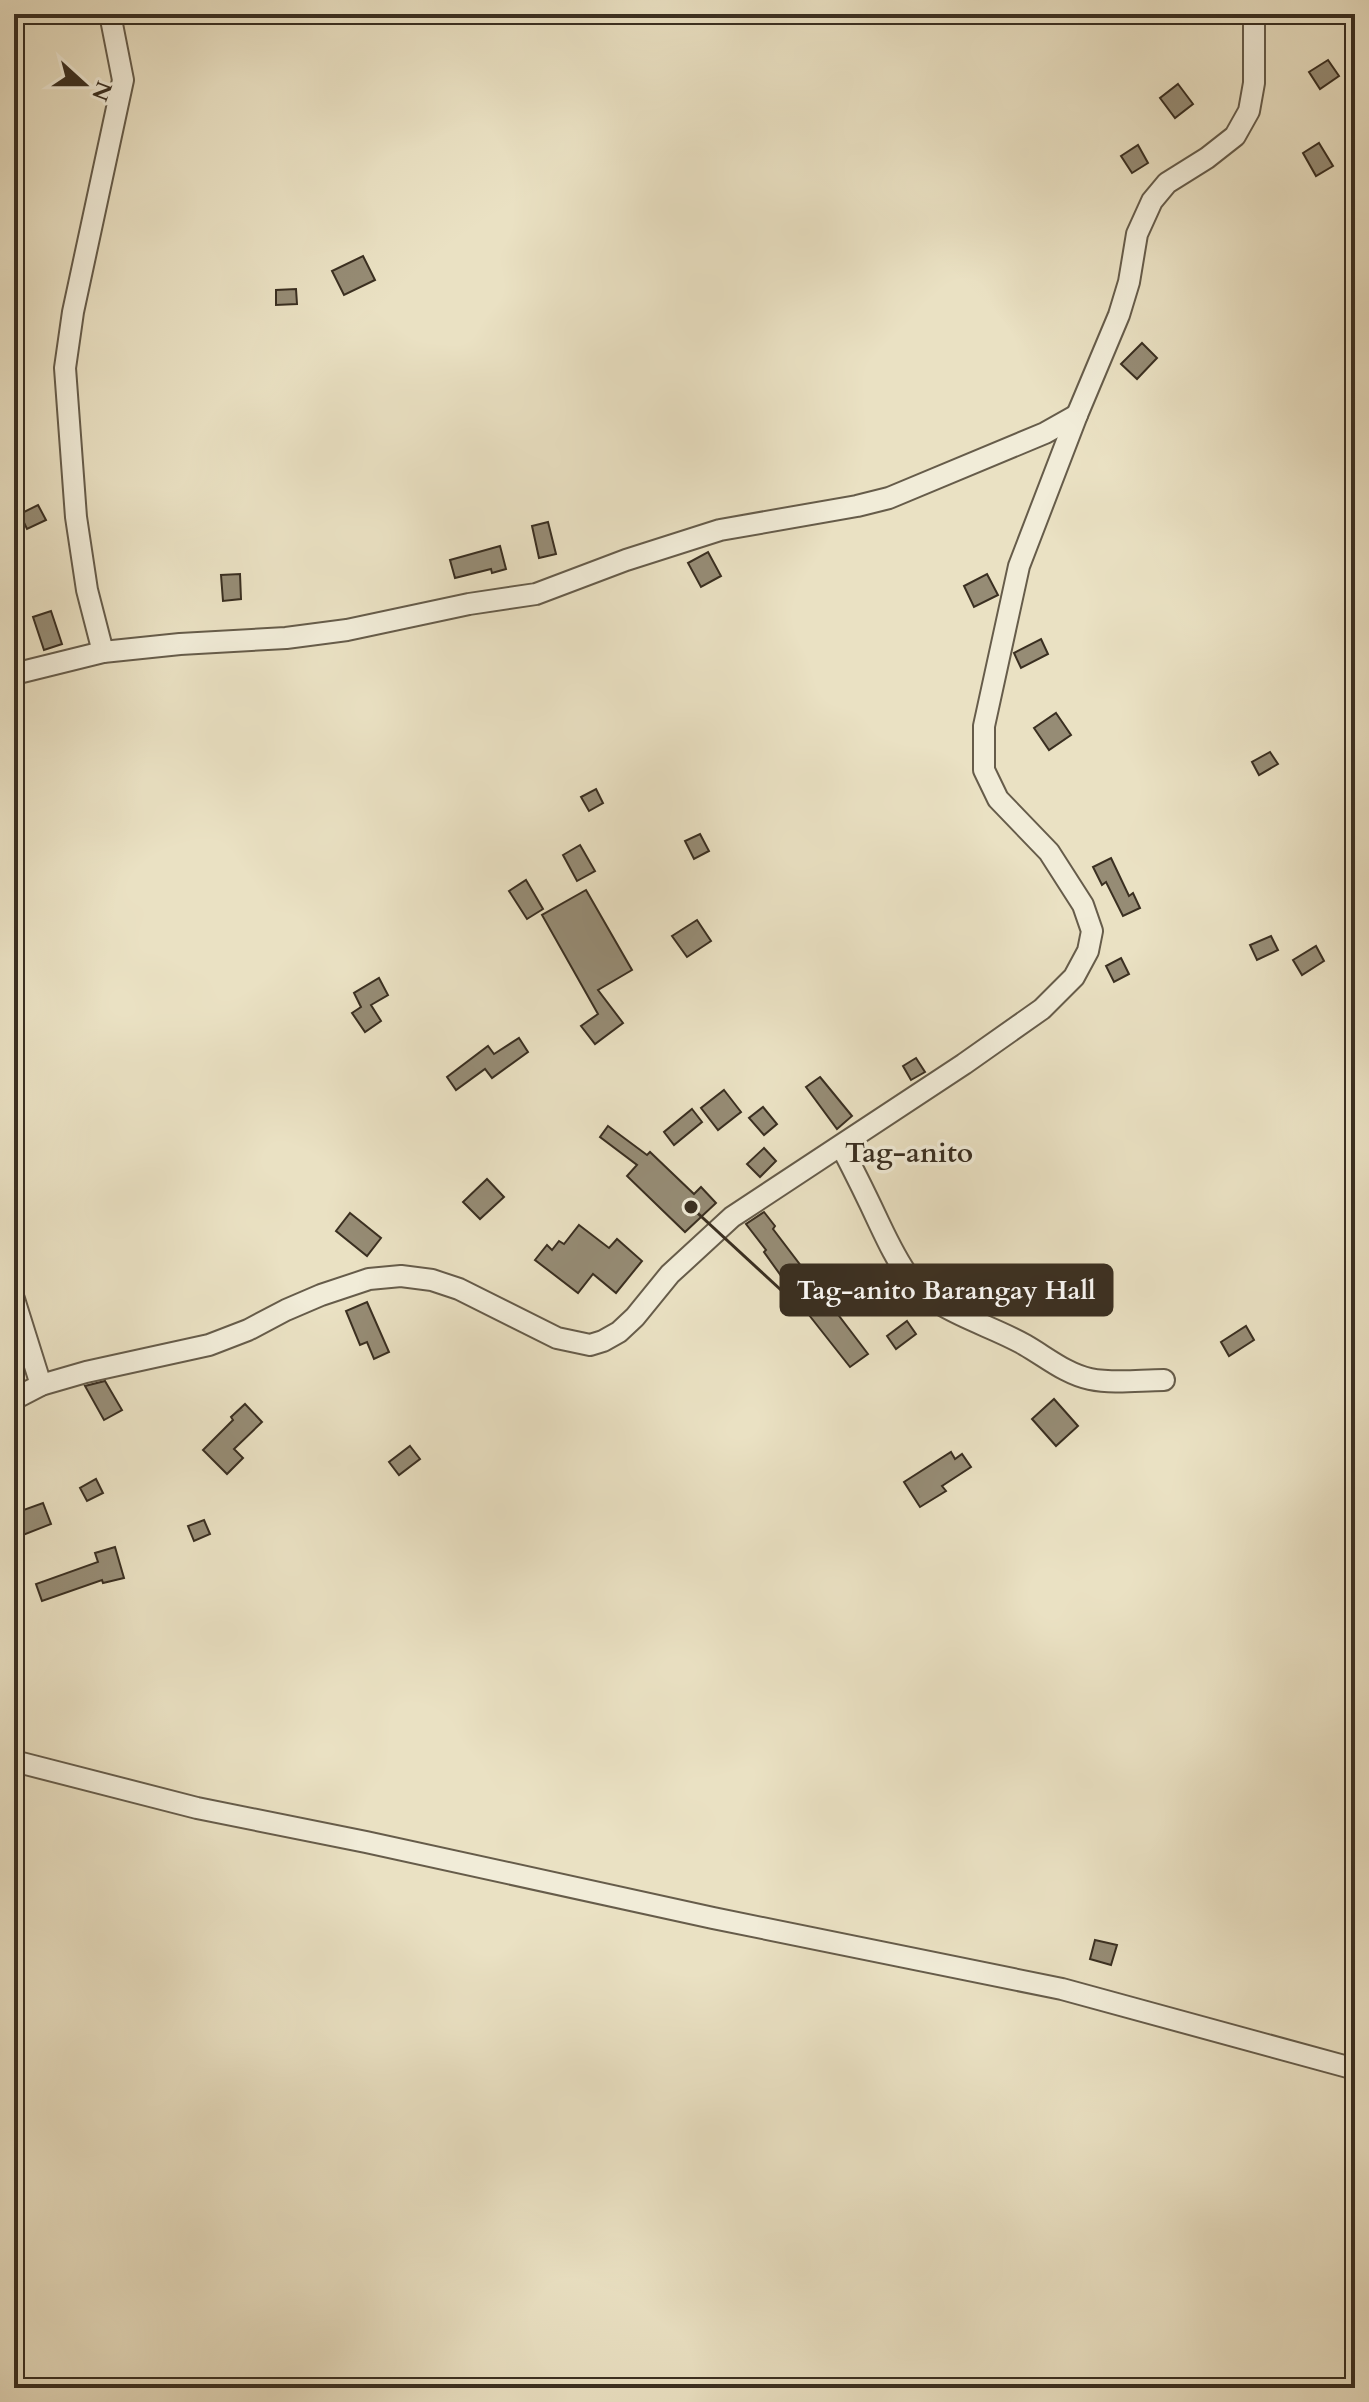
<svg xmlns="http://www.w3.org/2000/svg" width="1369" height="2402" viewBox="0 0 1369 2402" font-family="Cardo,serif">
<style>
.building{fill:#968c75;stroke:#3a2f21;stroke-width:2}
.lines{fill:none;stroke-linecap:round;stroke-linejoin:round}
.minor-casing{stroke:#665c4a;stroke-width:24}
.minor{stroke:#f1ecd8;stroke-width:20}
.labels{text-anchor:middle;dominant-baseline:central;stroke-width:7;stroke-linejoin:round;paint-order:stroke}
.quarter-label{font-size:28px;font-weight:bold;fill:#3a2f21;stroke:#f1ecd8}
.leader{fill:none;stroke:#3a2f21;stroke-width:3}
.callout-dot{fill:#3a2f21;stroke:#f1ecd8;stroke-width:3}
.callout{fill:#3a2f21;stroke:#3a2f21;stroke-width:3}
.callout-label{font-size:26px;text-anchor:middle;font-weight:bold;fill:#fff}
</style>
<rect width="100%" height="100%" fill="#eae1c3"/>
<filter id="stains"><feTurbulence type="fractalNoise" baseFrequency=".0025" numOctaves="4"/><feColorMatrix values="0 0 0 0 .2 0 0 0 0 .09 0 0 0 0 .02 0 0 0 .5 -.17"/></filter>
<radialGradient id="worn" r=".72"><stop offset=".6" stop-color="#630" stop-opacity="0"/><stop offset="1" stop-color="#630" stop-opacity=".3"/></radialGradient>
<g class="building">
<polygon points="1328,60 1339,76 1320,89 1309,72"/>
<polygon points="1178,84 1193,104 1175,118 1160,98"/>
<polygon points="1319,143 1333,166 1316,176 1303,153"/>
<polygon points="1138,145 1148,163 1132,173 1121,156"/>
<polygon points="363,256 375,280 344,295 332,271"/>
<polygon points="296,289 297,304 276,305 276,290"/>
<polygon points="1142,343 1157,358 1137,379 1121,364"/>
<polygon points="38,505 46,520 27,529 20,514"/>
<polygon points="548,522 556,554 539,558 532,526"/>
<polygon points="500,546 506,569 492,573 491,569 455,578 450,560"/>
<polygon points="708,552 721,576 701,587 688,563"/>
<polygon points="240,574 241,599 223,601 221,575"/>
<polygon points="987,574 998,595 974,607 964,586"/>
<polygon points="51,611 62,644 44,650 33,617"/>
<polygon points="1041,639 1048,654 1021,668 1014,653"/>
<polygon points="1056,713 1071,735 1049,750 1034,728"/>
<polygon points="1270,752 1278,764 1259,775 1252,762"/>
<polygon points="596,789 603,803 589,811 581,797"/>
<polygon points="700,834 709,851 694,859 685,841"/>
<polygon points="580,845 595,871 577,881 563,855"/>
<polygon points="1111,858 1129,896 1133,893 1140,908 1123,916 1106,882 1102,885 1093,867"/>
<polygon points="526,880 543,909 527,919 509,891"/>
<polygon points="586,890 632,970 598,990 623,1023 595,1044 581,1026 598,1014 542,915"/>
<polygon points="697,920 711,941 687,957 672,936"/>
<polygon points="1271,936 1278,950 1257,960 1250,945"/>
<polygon points="1316,946 1324,961 1302,975 1293,960"/>
<polygon points="1121,958 1129,974 1114,982 1106,966"/>
<polygon points="379,978 388,995 371,1005 381,1021 365,1032 352,1013 361,1007 354,993"/>
<polygon points="519,1038 528,1052 492,1078 485,1069 456,1090 447,1077 488,1046 494,1054"/>
<polygon points="916,1058 925,1072 911,1080 903,1066"/>
<polygon points="820,1077 852,1116 837,1129 806,1087"/>
<polygon points="724,1090 741,1112 718,1130 701,1108"/>
<polygon points="763,1107 777,1124 764,1135 749,1118"/>
<polygon points="692,1109 702,1122 674,1145 664,1132"/>
<polygon points="608,1126 647,1155 650,1152 694,1194 701,1187 716,1203 685,1232 627,1176 637,1165 600,1137"/>
<polygon points="764,1148 776,1161 760,1177 747,1164"/>
<polygon points="487,1179 504,1197 480,1219 463,1202"/>
<polygon points="764,1212 775,1226 773,1229 868,1354 850,1367 809,1315 764,1252 766,1250 746,1224"/>
<polygon points="350,1213 381,1238 367,1256 336,1231"/>
<polygon points="579,1225 609,1248 617,1239 642,1261 616,1293 593,1274 578,1293 535,1260 547,1245 552,1250 559,1241 564,1244"/>
<polygon points="367,1302 389,1352 374,1359 367,1342 360,1345 346,1311"/>
<polygon points="907,1321 916,1334 896,1349 887,1336"/>
<polygon points="1246,1326 1254,1340 1229,1356 1221,1342"/>
<polygon points="105,1381 122,1410 104,1420 85,1386"/>
<polygon points="1054,1399 1078,1426 1056,1446 1032,1419"/>
<polygon points="245,1404 262,1422 234,1449 243,1458 227,1474 203,1450 233,1420 231,1417"/>
<polygon points="410,1446 420,1459 399,1475 389,1462"/>
<polygon points="951,1452 955,1459 962,1454 971,1467 942,1486 946,1491 920,1507 904,1482"/>
<polygon points="96,1479 103,1493 87,1501 80,1488"/>
<polygon points="43,1503 51,1524 23,1535 15,1513"/>
<polygon points="204,1520 210,1534 194,1541 188,1526"/>
<polygon points="115,1547 124,1578 103,1583 102,1580 42,1601 36,1584 98,1562 95,1553"/>
<polygon points="1095,1940 1117,1945 1111,1965 1090,1959"/>
</g>
<g class="lines">
<g class="minor-casing">
<g id="minor">
<polyline points="103,652 87,590 76,517 65,368 73,312 123,80 110,14"/>
<polyline points="14,674 103,652 180,644 286,638 347,630 469,604 536,594 626,560 720,530 857,506 889,498 1045,433 1077,415"/>
<path d="M841,1146C854,1171 867,1197 879,1223C888,1242 897,1261 909,1277C937,1313 987,1323 1025,1345C1046,1357 1066,1374 1090,1379C1114,1384 1140,1380 1164,1380"/>
<polyline points="14,1299 41,1385"/>
<polyline points="14,1399 41,1385 86,1372 209,1345 248,1330 286,1310 321,1295 369,1279 401,1276 432,1280 459,1289 557,1338 590,1345 603,1341 619,1332 635,1317 670,1274 732,1217 964,1064 1042,1009 1074,977 1088,951 1092,931 1083,905 1049,852 998,799 984,770 984,726 1019,566 1077,415 1119,315 1129,282 1137,234 1152,201 1167,183 1207,158 1235,136 1249,111 1254,83 1254,14"/>
<polyline points="14,1761 197,1808 366,1842 713,1918 1062,1989 1355,2069"/>
</g>
</g>
<use href="#minor" class="minor"/>
</g>
<g class="labels">
<g class="quarter-label">
<text x="909" y="1153">Tag-anito</text>
</g>
</g>
<path class="leader" d="M691 1207L781 1290"/>
<circle class="callout-dot" cx="691" cy="1207" r="8"/>
<rect class="callout" x="781" y="1265" width="331" height="50" rx="8"/>
<g class="callout-label">
<text x="946" y="1299">Tag-anito Barangay Hall</text>
</g>
<rect width="1369" height="2402" fill="none" stroke="#eae1c3" stroke-width="48"/>
<rect x="16" y="16" width="1337" height="2370" fill="none" stroke="#3a2f21" stroke-width="4"/>
<rect x="24" y="24" width="1321" height="2354" fill="none" stroke="#3a2f21" stroke-width="2"/>
<g transform="translate(84 84) rotate(111)" stroke="#f1ecd8" stroke-width="6" paint-order="stroke">
<path d="M0-6L14 30L0 20L-14 30Z" fill="#3a2f21"/>
<text y="-12" font-size="22" font-weight="bold" text-anchor="middle" fill="#3a2f21">N</text>
</g>
<rect width="100%" height="100%" filter="url(#stains)"/>
<rect width="100%" height="100%" fill="url(#worn)"/>
</svg>
